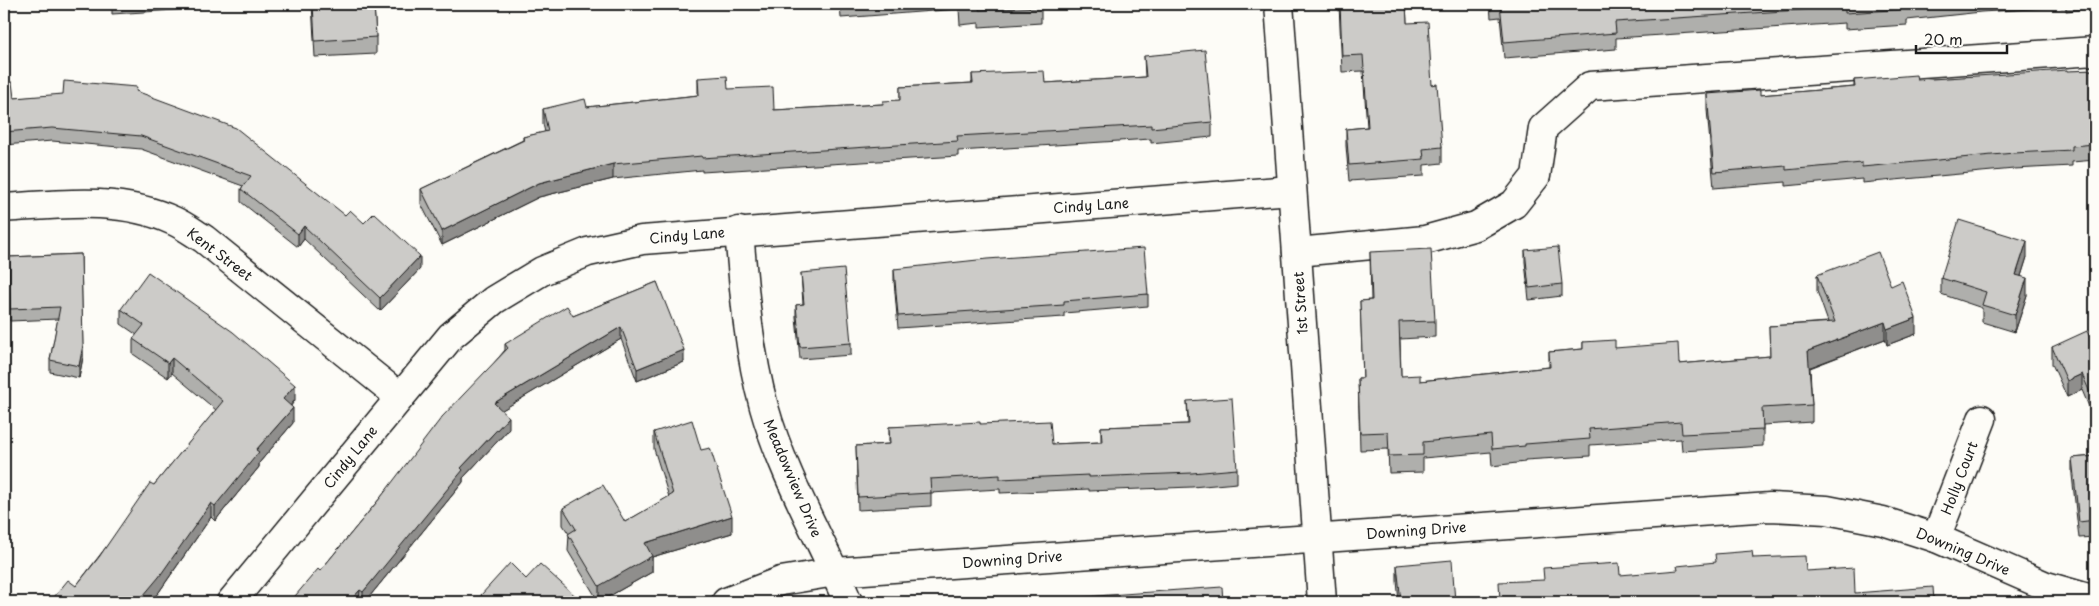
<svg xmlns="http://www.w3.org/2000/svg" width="2099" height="606" viewBox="0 0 2099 606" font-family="'Playpen Sans',sans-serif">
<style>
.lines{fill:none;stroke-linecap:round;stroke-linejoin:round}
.street-casing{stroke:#1c1c1c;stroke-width:31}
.secondary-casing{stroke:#1c1c1c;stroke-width:31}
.street{stroke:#fdfcf7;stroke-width:28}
.secondary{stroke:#fdfcf7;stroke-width:28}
.wall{fill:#afafac;stroke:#1c1c1c}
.shaded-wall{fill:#8f8e8c;stroke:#1c1c1c}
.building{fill:#cccbc8;stroke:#1c1c1c}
.labels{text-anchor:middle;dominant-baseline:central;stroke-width:4;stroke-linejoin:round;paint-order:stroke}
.street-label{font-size:14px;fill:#1c1c1c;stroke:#fdfcf7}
</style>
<rect width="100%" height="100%" fill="#fdfcf7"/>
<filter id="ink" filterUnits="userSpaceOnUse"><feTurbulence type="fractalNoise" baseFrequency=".02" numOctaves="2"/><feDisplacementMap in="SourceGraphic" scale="10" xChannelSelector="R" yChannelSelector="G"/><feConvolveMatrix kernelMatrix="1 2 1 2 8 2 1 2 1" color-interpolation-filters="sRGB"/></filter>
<g filter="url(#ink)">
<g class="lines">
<g class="street-casing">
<g id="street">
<path d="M4,208C61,204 121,196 174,221C185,226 194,233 204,239L399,396"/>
<path d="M739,231C744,290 748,349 764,407C783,475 820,537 848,602"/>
<polyline points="1297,252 1425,240 1476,226 1514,204 1536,176 1543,128 1590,86 2095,51"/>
<polyline points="1936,538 1982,419"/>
<polyline points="231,602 451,336 494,300 542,271 588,252 642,240 1292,190"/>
<polyline points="726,602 781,581 835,572 1770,507 1827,510 1883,521 1936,538 2046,586 2095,600"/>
</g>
</g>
<g class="secondary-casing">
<polyline id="secondary" points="1279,4 1322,602"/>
</g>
<use href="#street" class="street"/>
<use href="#secondary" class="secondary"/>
</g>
<g class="wall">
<polygon points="112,4 191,4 191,9 112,14"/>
<polygon points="312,4 374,4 376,37 376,54 315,57"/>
<polygon points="840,4 1041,4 1041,23 979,27 979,23 960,25 959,9 841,18"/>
<polygon points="1339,4 1406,4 1407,23 1432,85 1442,147 1442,163 1424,165 1424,176 1349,181 1346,146 1346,129 1367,127 1363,71 1342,72"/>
<polygon points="1490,4 2095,4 2095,8 2066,11 2066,7 1981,12 1907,20 1907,25 1845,29 1845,23 1616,38 1616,49 1504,58 1500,17 1491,18"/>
<polygon points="1144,56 1212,122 1212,137 1151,143 1151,139 958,151 958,156 702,172 702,170 613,179 539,197 442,245 421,204 421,189 523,140 523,137 545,132 543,124 543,109 587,107 698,95 698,78 728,89 774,110 883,104 900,100 900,87 972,83 972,74 1045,83 1145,77"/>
<polygon points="2095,70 2095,160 2072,162 2072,166 2014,169 1862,183 1862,179 1786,186 1786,182 1714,188 1707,110 1707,94 1760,95 1854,87 1854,80 1917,80"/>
<polygon points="4,83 14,98 137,92 345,215 364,223 420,269 380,311 304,239 298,247 241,202 241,189 243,186 141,149 52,141 4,145"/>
<polygon points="1525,250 1562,284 1562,296 1529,300 1525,262"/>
<polygon points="1370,252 1435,321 1435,337 1400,339 1401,376 1420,381 1549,367 1549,352 1583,349 1583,342 1615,348 1679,364 1770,356 1769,326 1828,322 1817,291 1817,275 1891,286 1916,334 1887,345 1885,339 1810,368 1812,405 1812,422 1763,425 1763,446 1682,451 1681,439 1590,445 1590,456 1525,460 1525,462 1492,466 1491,452 1423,458 1423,472 1389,473 1388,449 1360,450 1358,378 1363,378 1360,301 1371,300"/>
<polygon points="81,254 83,357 79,378 50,372 50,360 58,319 10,321 9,257"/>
<polygon points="2027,257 2021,276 2027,295 2015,332 1982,322 1982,308 1941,294 1941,278"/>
<polygon points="894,269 1148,294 1148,306 1064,313 1064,317 898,328 894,281"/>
<polygon points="801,273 851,343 851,355 800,359 796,317 796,305 803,304"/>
<polygon points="657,282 684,362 637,381 621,339 502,410 509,429 463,478 463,482 365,602 290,602 320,571 381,497 505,350 505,344 573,316"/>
<polygon points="121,309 295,400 291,406 293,423 259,463 259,467 215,521 211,517 159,592 150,602 50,602 76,586 154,485 216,410 172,373 168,378 133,354 133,339 137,335 121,324"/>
<polygon points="2095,341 2095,421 2082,390 2067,397 2052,364 2052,347 2092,342"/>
<polygon points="1187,401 1237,469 1237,483 1192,487 1089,491 1089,489 1000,493 1000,489 931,493 931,506 858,510 856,446 889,444 889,427 980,424 1052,444 1101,442 1101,427 1188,424"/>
<polygon points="654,432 701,450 732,533 652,557 652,572 599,602 568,551 569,534 563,525 563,508 625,522 669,497 654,449"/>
<polygon points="2095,456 2095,537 2079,538 2072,475 2072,458"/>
<polygon points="1397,565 1455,602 1399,602 1397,581"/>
<polygon points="526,579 581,602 481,602 481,595"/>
</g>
<g class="shaded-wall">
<polygon points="613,164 613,179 539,197 442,245 442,231 539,183"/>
<polygon points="304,226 304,239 298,247 298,234"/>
<polygon points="2027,241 2027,257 2016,292 2016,275"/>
<polygon points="420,256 420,269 380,311 380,298"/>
<polygon points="2027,278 2027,295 2015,332 2015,315"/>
<polygon points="1916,318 1916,334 1887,345 1887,329"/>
<polygon points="1885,322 1885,339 1808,368 1808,351"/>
<polygon points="621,327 621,339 494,415 494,403"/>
<polygon points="83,345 83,357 79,378 79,366"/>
<polygon points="684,350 684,362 637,381 637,369"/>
<polygon points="172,358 172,373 168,378 168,363"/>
<polygon points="2082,374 2082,390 2067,397 2067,381"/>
<polygon points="295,385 295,400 283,414 283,399"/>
<polygon points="293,408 293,423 259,463 259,467 215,521 215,506 256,450"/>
<polygon points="509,417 509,429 463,478 463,482 365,602 363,602 363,592 461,468"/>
<polygon points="211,503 211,517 159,592 150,602 138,602"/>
<polygon points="732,516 732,533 652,557 652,572 599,602 599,586 645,543"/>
<polygon points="360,590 359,602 349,602"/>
</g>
<g class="building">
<polygon points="313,4 374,4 376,37 315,41"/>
<polygon points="960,4 1041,4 1041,7 979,10 980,7 960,8"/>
<polygon points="1340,4 1406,4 1407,23 1428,22 1432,85 1437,84 1442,147 1423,149 1424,159 1349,165 1346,129 1368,127 1363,55 1342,56"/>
<polygon points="1500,4 1910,4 1907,4 1907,9 1845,13 1845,7 1615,22 1616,33 1504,42"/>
<polygon points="1205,50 1212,122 1151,128 1151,125 957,136 958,141 702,158 702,156 613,164 539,183 442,231 421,189 524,140 523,137 548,131 543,109 585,99 587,107 699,95 698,78 727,76 728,89 773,87 774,110 883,104 883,101 900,100 900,87 973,83 972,74 1044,71 1045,83 1146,77 1144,56"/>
<polygon points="2067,70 2067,71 2095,70 2095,144 2072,146 2072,150 2014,153 1862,167 1862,163 1786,170 1786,166 1714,172 1707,94 1760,90 1760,95 1855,87 1854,80 1916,75 1917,80"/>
<polygon points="64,81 137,87 136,91 236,128 345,215 350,210 364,223 374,213 420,256 380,298 304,226 298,234 241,189 251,176 141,136 52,128 4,132 4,83 12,82 14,98 63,94"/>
<polygon points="1959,220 2027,241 2016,275 2027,278 2015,315 1982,305 1986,292 1941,278"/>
<polygon points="1558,247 1562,284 1529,288 1525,250"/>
<polygon points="1144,248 1148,294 1064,301 1064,305 898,316 894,269 987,259"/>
<polygon points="1431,249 1435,321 1399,322 1401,376 1420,375 1420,381 1550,367 1549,352 1583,349 1583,342 1615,340 1615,348 1678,343 1679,364 1770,356 1769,326 1835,322 1817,275 1878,252 1891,286 1902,281 1916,318 1887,329 1885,322 1808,351 1812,405 1762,408 1763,430 1682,434 1681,422 1589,429 1590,439 1525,444 1525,446 1492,449 1491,435 1423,442 1423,455 1389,456 1388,432 1360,433 1358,378 1363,378 1360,301 1372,300 1370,252"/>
<polygon points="81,254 83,345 79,366 50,360 60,307 10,309 9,257"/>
<polygon points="844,269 851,343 800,347 796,305 804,304 801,273"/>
<polygon points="148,272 233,332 295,385 283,399 293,408 256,450 259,452 215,506 211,503 159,577 138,602 50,602 68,580 76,586 99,557 150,483 154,485 223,401 172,358 168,363 133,339 144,325 121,309"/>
<polygon points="657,282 684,350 637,369 621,327 494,403 509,417 461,468 463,470 363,592 360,590 349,602 290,602 318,569 320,571 381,497 442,417 508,348 505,344 567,306 573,316"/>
<polygon points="2087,331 2092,342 2095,341 2095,404 2082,374 2067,381 2052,347"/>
<polygon points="1232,398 1237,469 1192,473 1089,477 1089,475 1000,479 1000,475 930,479 931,493 858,497 856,446 890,444 889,427 980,422 980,424 1050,421 1052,444 1102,442 1101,427 1189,424 1187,401"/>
<polygon points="692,420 701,450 710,448 732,516 645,543 652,556 599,586 568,534 576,529 563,508 603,485 625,522 673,494 654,432"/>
<polygon points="2095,456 2095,520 2079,522 2072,458"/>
<polygon points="1752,551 1753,558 1805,556 1806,571 1854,568 1855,593 1933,587 1934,602 1500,602 1499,582 1544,580 1543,568 1619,563 1620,575 1678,570 1677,566 1716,562 1715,554"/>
<polygon points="1452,560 1455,602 1401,602 1397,565"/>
<polygon points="510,563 526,579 540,564 581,601 580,602 487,602 488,602 481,595"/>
<polygon points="1222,587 1223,602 1034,602 1109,595"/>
</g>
</g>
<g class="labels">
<g class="street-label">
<text transform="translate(1091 205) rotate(-4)">Cindy Lane</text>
<text transform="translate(687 235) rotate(-5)">Cindy Lane</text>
<text transform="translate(220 254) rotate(37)">Kent Street</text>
<text transform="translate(1300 303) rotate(-94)">1st Street</text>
<text transform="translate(350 457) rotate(-51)">Cindy Lane</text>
<text transform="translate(793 478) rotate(67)">Meadowview Drive</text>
<text transform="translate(1959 478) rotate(-69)">Holly Court</text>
<text transform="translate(1416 530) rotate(-4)">Downing Drive</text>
<text transform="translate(1963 551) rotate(23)">Downing Drive</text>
<text transform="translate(1012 559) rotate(-4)">Downing Drive</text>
</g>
</g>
<rect width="2099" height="606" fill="none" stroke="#fdfcf7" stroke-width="20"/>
<rect x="10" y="10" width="2079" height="586" fill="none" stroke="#1c1c1c" stroke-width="2" filter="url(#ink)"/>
<path d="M1916 45v8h91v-8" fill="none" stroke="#1c1c1c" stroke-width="2.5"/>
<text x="1924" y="45" font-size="15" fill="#1c1c1c" stroke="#fdfcf7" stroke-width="4" paint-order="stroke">20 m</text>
</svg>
